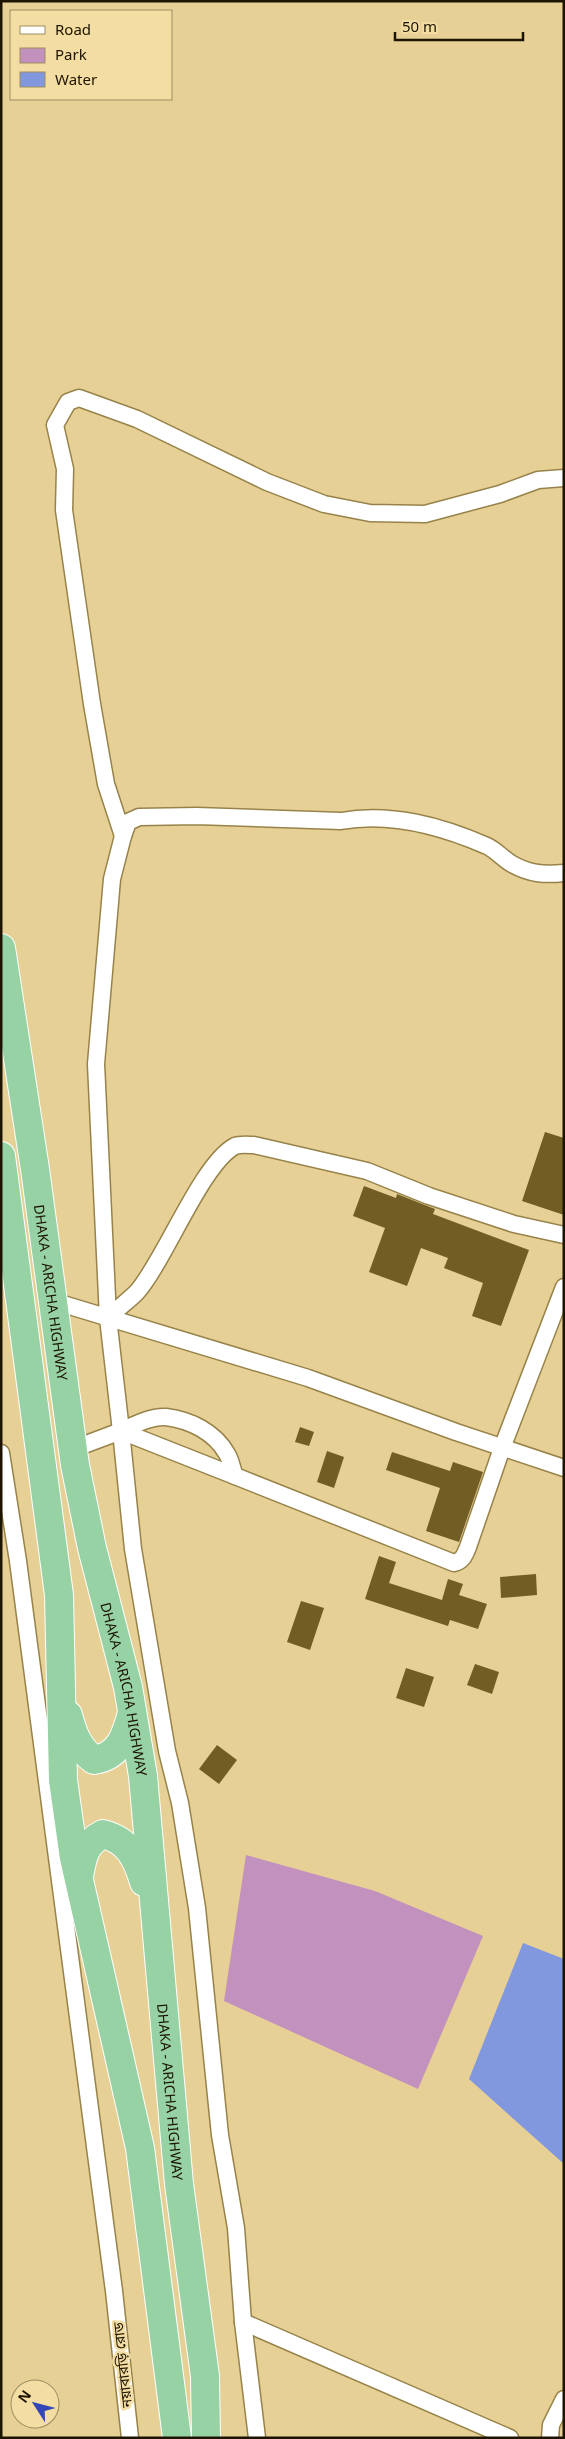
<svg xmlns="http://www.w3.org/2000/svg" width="565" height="2439" viewBox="0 0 565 2439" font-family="'Noto Sans','Noto Sans Bengali',sans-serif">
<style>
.green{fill:#c291bd}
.water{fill:#8197de}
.building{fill:#725e25}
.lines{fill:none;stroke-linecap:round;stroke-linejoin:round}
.minor-casing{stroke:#97834a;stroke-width:19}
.trunk-casing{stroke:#fff;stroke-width:30}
.minor{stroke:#fff;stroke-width:16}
.trunk{stroke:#96d2a3;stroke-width:28}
.labels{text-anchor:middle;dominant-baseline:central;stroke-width:5;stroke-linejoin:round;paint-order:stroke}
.street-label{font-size:14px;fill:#1c1400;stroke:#f3dda2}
</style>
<rect width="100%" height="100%" fill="#e6d096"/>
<polygon class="green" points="246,1855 375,1891 483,1936 418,2089 224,2001"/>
<polygon class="water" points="523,1943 564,1959 564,2164 469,2079"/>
<g class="building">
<polygon points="545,1132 564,1138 564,1215 522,1201"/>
<polygon points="364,1186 396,1198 397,1194 435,1209 433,1214 529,1250 501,1326 472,1316 483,1283 444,1268 448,1258 421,1248 407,1286 369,1272 385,1228 353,1216"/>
<polygon points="300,1427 314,1432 309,1446 295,1442"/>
<polygon points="327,1451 344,1457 334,1488 317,1482"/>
<polygon points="392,1452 450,1471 453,1462 483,1472 459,1542 426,1531 440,1488 386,1470"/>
<polygon points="379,1556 396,1562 389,1583 442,1600 448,1579 463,1584 459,1595 487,1604 478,1629 450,1620 448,1626 365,1599"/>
<polygon points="536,1574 537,1595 501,1598 500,1577"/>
<polygon points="301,1601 324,1608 310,1650 287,1642"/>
<polygon points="475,1664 499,1672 492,1694 467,1685"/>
<polygon points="406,1668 434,1677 424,1707 396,1698"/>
<polygon points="217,1745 237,1760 219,1784 199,1769"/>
</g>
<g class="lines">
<g class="minor-casing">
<g id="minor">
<polyline points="123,836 106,784 92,704 64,510 65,469 55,425 68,402 79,398 137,419 267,482 324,504 370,513 425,514 500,494 538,480 564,478"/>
<polyline points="53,1301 308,1378 456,1432 564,1468"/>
<path d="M108,1318C117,1309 128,1301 137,1292C165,1260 202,1163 235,1146C240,1144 249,1145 254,1145L367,1171L429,1196L514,1224L564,1235"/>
<path d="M121,1431L108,1318L96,1064L112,879L123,836L128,822L139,817L197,816L341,821C391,812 441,826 487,846C496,850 503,859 512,864C530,874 544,875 564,873"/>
<path d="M121,1431C134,1425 151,1416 166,1417C190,1420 215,1432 227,1454C231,1460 232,1469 235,1476L454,1563C463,1561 465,1554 468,1547L502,1448L564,1287"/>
<polyline points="121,1431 235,1476"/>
<polyline points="73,1449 121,1431 133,1549 167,1751 180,1803 197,1908 220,2135 236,2228 243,2322 257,2438"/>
<polyline points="1,1453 18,1561 114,2291 130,2438"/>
<polyline points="243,2322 510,2438"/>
<polyline points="550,2438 551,2425 564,2399"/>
</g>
</g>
<g class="trunk-casing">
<g id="trunk">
<path id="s1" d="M1,948L35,1169L75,1465L92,1548L128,1687L143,1776L179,2184L205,2376L206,2438"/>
<polyline points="1,1156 59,1595 63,1780 74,1858 140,2148 177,2438"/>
<path d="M68,1715C73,1734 78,1748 94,1760C120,1756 126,1735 132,1713"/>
<path d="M79,1876C83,1856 84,1844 103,1834C128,1840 137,1858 144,1882"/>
</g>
</g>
<use href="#minor" class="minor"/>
<use href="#trunk" class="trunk"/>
</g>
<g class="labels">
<g class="street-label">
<text stroke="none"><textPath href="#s1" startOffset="348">DHAKA - ARICHA HIGHWAY</textPath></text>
<text stroke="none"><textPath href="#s1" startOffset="752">DHAKA - ARICHA HIGHWAY</textPath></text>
<text stroke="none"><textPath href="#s1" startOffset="1158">DHAKA - ARICHA HIGHWAY</textPath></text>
<text transform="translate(122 2365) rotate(-96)">নয়াবারড়ি রোড</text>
</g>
</g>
<rect width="565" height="2439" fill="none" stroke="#1c1400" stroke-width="5"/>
<rect x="10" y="10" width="162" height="90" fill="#f3dda2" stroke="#9d8d61"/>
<rect x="20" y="26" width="25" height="8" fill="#ffffff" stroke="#9d8d61"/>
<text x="55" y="35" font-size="15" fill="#1c1400">Road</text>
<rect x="20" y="48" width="25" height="15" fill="#c291bd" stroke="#9d8d61"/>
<text x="55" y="60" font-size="15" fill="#1c1400">Park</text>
<rect x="20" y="72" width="25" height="15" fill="#8197de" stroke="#9d8d61"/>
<text x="55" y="85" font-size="15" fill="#1c1400">Water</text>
<g transform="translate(35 2404) rotate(306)"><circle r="24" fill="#f3dda2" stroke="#9d8d61"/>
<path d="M0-4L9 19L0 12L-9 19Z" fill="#3246b8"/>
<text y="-8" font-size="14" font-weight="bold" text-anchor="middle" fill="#1c1400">N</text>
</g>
<path d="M395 32v8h128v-8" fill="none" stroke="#1c1400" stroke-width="2.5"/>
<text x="402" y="32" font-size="15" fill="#1c1400" stroke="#f3dda2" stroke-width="4" paint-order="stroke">50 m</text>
</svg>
